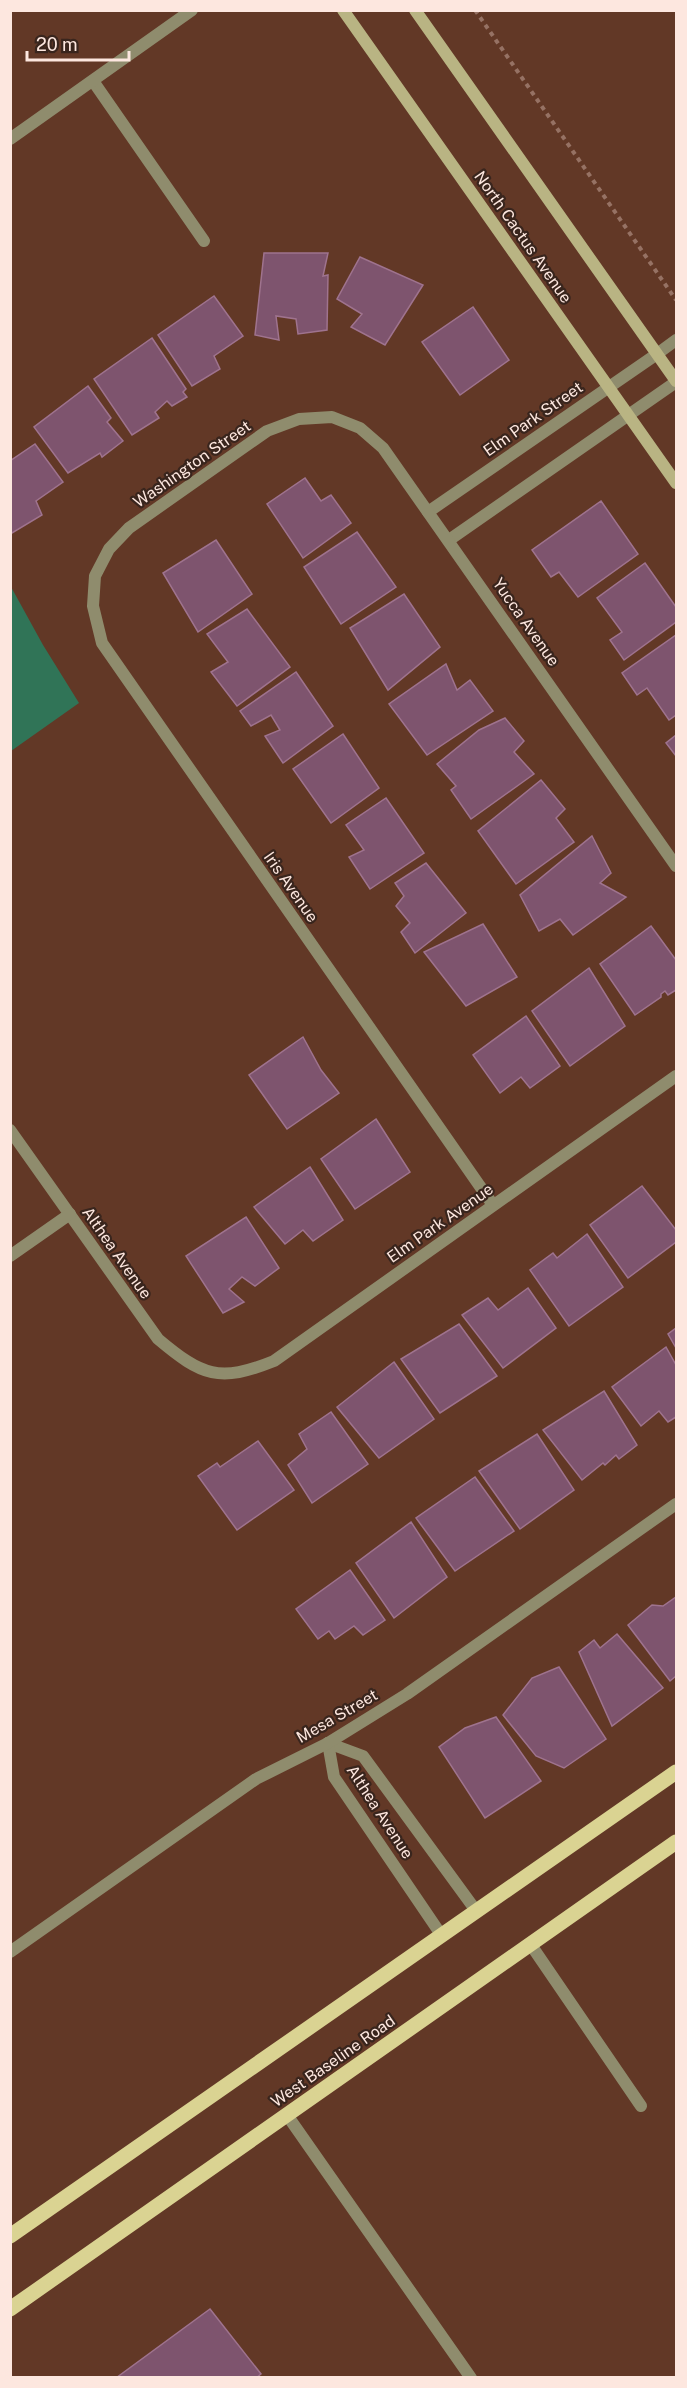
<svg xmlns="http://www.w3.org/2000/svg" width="687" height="2388" viewBox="0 0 687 2388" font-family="'Public Sans',sans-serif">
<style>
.green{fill:#307457}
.building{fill:#7e546e;stroke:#9f738e;stroke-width:1.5}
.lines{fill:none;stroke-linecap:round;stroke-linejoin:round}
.path{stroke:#967264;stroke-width:4;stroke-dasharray:4.5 4.5;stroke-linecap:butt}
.service{stroke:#8f8c6d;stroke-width:12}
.minor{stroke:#8f8c6d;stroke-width:12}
.secondary{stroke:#b9b483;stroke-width:12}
.primary{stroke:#dad392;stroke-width:15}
.labels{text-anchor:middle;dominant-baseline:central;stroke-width:4.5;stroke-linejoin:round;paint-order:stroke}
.street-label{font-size:16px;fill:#fde7df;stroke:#39251d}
</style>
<rect width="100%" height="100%" fill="#623826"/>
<polygon class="green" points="10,585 43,645 79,703 11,751"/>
<g class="building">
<polygon points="264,253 328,253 323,276 328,275 327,330 298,334 296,319 276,316 279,340 255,335"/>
<polygon points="360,257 423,285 385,345 351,327 362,314 337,299"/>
<polygon points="214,296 243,336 214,356 220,369 192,386 158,335"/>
<polygon points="473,307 509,360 460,395 422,342"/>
<polygon points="152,338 186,389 183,392 187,397 172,406 167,401 155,412 159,418 132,435 94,379"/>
<polygon points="88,386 111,418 107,422 123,441 102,457 100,453 68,473 34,427"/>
<polygon points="35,444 63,482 36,501 42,515 12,533 10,530 10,461"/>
<polygon points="305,478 321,501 331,495 351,523 303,558 267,504"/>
<polygon points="601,501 638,554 578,597 559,572 551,577 532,550"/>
<polygon points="357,532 396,587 341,624 304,567"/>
<polygon points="216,540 252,594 198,632 163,573"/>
<polygon points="645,563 676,607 676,622 624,660 610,640 622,632 597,598"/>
<polygon points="404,594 440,647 388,690 350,628"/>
<polygon points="247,609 290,667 237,706 211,672 228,662 207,634"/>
<polygon points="676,635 676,715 669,720 647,688 637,695 622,673"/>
<polygon points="446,664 457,690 470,680 493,711 427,755 389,704"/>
<polygon points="296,672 333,726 283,763 265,736 280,730 271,715 251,726 240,711"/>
<polygon points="505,718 524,741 514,752 534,774 471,819 451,790 456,786 437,764 479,730"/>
<polygon points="343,734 379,788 331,823 293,769"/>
<polygon points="676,735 676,756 666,743"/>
<polygon points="541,780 565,809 556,818 574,842 516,884 478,831"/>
<polygon points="386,798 424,853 370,889 349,857 364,850 346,825"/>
<polygon points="592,836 611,873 600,883 626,897 573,935 560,919 539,931 520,895"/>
<polygon points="426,863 466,913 415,953 401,932 410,923 396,906 404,896 395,883"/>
<polygon points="483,924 517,977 466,1006 424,952"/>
<polygon points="651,926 676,960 676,990 668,995 665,991 661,994 661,997 635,1015 600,964"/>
<polygon points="589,968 625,1026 570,1066 532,1011"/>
<polygon points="526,1016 560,1066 530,1088 521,1077 500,1093 473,1055"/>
<polygon points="303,1037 321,1070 339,1093 287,1129 249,1075"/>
<polygon points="376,1119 410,1172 355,1209 321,1159"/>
<polygon points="310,1167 343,1220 313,1241 303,1230 285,1244 254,1207"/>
<polygon points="642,1186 676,1230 676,1242 628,1278 590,1225"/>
<polygon points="246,1217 279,1268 255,1286 242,1277 229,1289 244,1302 223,1313 186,1256"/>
<polygon points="587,1234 623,1287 569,1326 530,1270 553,1253 557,1258"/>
<polygon points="528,1288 556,1328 503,1368 462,1315 488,1298 498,1310"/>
<polygon points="459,1324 497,1376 440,1413 401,1359"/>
<polygon points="676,1328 676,1348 668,1334"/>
<polygon points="666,1347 676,1365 676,1417 668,1422 659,1411 641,1426 612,1387"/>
<polygon points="394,1362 434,1419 379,1458 337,1407"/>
<polygon points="604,1391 637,1445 619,1459 616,1455 605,1465 603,1463 582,1480 543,1430"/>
<polygon points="331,1412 368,1464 312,1503 288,1465 307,1449 299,1434"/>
<polygon points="537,1434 574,1490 520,1529 479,1471"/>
<polygon points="258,1441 294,1490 237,1530 198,1476 217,1463 220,1467"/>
<polygon points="475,1477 514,1531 455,1571 416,1518"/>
<polygon points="411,1522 447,1577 394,1618 356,1563"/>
<polygon points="350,1570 385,1620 363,1635 354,1626 335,1639 329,1631 318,1639 296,1609"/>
<polygon points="676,1597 676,1676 670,1681 628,1625 652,1605 663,1606"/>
<polygon points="617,1634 663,1688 612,1726 579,1652 594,1640 600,1648"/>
<polygon points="559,1667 606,1739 564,1768 536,1756 503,1715 532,1678"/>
<polygon points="496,1717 541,1781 485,1818 439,1747 465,1728"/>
<polygon points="210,2309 261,2374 256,2378 116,2378"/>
</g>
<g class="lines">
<polyline class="path" points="475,10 676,300"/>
<g class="service">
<polyline points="657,354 676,340"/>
<polyline points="531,1945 641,2106"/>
<polyline points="287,2115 471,2378"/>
</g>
<g class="minor">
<polyline points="93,81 204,241"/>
<polyline points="10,139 192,10"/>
<polyline points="428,512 657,354"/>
<polyline points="449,540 676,382"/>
<path d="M10,1130L158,1339C202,1376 219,1383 274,1361L676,1076"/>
<polyline points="493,1205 102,643 93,606 95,576 109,549 129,528 267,431 299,419 332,417 360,428 383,448 676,866"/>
<polyline points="10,1256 70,1214"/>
<polyline points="328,1743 363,1756 477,1912"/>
<polyline points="328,1743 334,1777 442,1936"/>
<polyline points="10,1952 256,1779 328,1743 407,1694 676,1504"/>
</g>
<g class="secondary">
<polyline points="343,10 676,483"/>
<polyline points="415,10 676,381"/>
</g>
<g class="primary">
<polyline points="10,2236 676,1772"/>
<polyline points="10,2309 676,1842"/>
</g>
</g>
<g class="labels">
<g class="street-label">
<text transform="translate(523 237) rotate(55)">North Cactus Avenue</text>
<text transform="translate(533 419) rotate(-35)">Elm Park Street</text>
<text transform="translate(192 464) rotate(-35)">Washington Street</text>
<text transform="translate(526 622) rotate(55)">Yucca Avenue</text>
<text transform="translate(291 887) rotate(55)">Iris Avenue</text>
<text transform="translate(440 1223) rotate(-35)">Elm Park Avenue</text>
<text transform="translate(117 1253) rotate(55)">Althea Avenue</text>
<text transform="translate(337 1716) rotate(-30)">Mesa Street</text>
<text transform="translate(380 1812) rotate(57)">Althea Avenue</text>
<text transform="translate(333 2061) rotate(-35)">West Baseline Road</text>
</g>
</g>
<rect width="687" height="2388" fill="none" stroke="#fde7df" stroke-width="24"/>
<path d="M27 51v9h102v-9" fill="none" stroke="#fde7df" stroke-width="3"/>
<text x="36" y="51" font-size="18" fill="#fde7df" stroke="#39251d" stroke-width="4.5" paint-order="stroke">20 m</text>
</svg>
